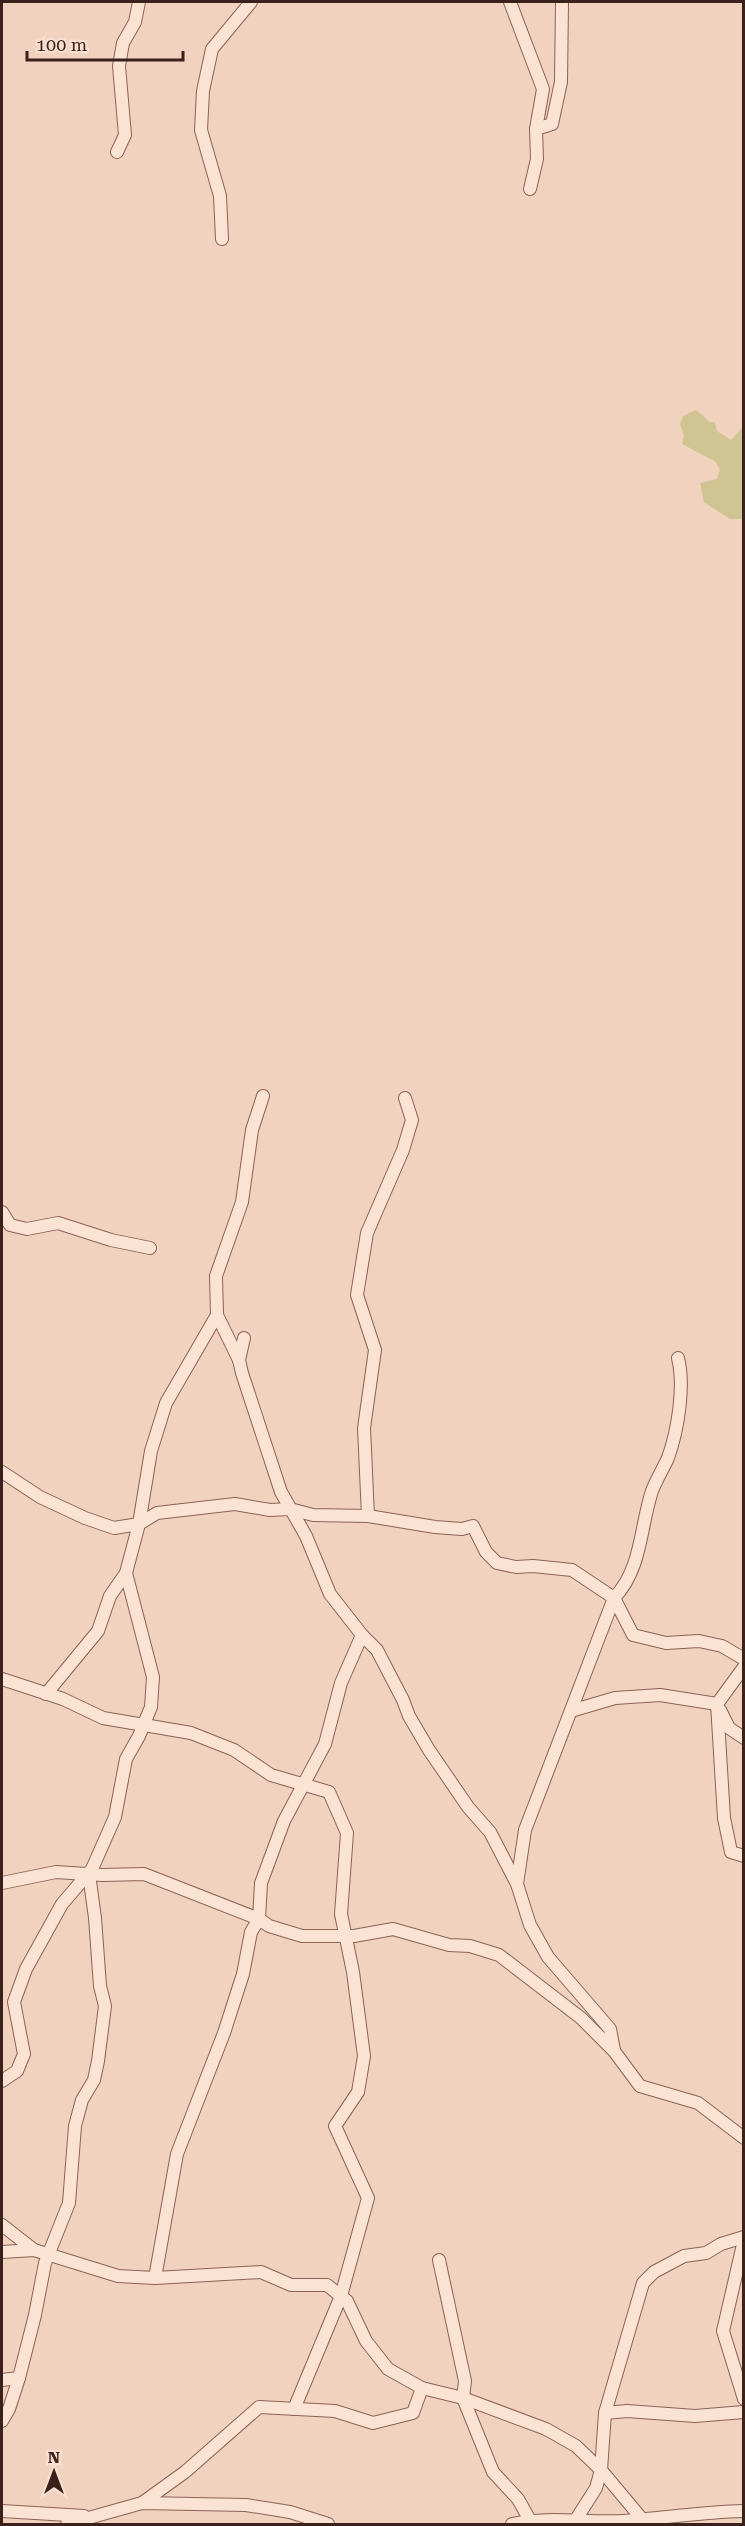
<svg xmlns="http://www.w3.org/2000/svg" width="745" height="2526" viewBox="0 0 745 2526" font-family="'Roboto Serif',serif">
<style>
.green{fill:#d0c492}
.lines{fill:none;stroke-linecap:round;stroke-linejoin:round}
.minor-casing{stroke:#8b6256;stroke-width:14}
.minor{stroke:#fbe3d3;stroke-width:12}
</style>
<rect width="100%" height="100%" fill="#f1d2bf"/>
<polygon class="green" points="696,410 710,422 715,422 717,431 731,440 743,427 743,519 730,519 704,502 700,483 717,479 720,470 716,462 682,444 684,436 680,424 683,416"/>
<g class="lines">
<g class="minor-casing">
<g id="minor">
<polyline points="510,2 543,89 536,129 537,159 530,189"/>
<polyline points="536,129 552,124 561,82 562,2"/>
<polyline points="117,152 125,135 119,66 123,43 135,22 139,2"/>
<polyline points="222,239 220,196 201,130 203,91 212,49 251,2"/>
<polyline points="2,1212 10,1225 27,1229 58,1223 111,1240 150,1248"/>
<polyline points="217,1315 239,1360"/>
<polyline points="2,1472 40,1497 85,1518 114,1528 139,1524 157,1513 235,1504 270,1510 290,1509 313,1515 368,1516 435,1527 462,1529 473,1526 486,1552 497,1563 516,1567 533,1566 572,1570 614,1598 633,1635 666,1643 699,1641 722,1646 744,1659"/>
<polyline points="368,1516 364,1428 375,1350 357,1295 367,1233 403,1150 412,1120 405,1098"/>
<polyline points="362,1635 377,1650 403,1700 409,1716 429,1750 468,1807 490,1832 517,1884 530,1925 548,1957 610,2029 614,2050"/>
<polyline points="744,1667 717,1704 724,1818 731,1852 744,1856"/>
<polyline points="2,1679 63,1699 103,1718 191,1733 234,1750 271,1775 329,1792 347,1833 341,1914 353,1972 364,2056 358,2092 335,2126 368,2198 341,2296 294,2409"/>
<polyline points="46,1694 98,1631 110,1596 126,1573 139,1524 151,1451 166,1403 217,1315 216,1276 242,1202 252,1130 263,1096"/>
<polyline points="720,1710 729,1728 744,1738"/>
<polyline points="571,1711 615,1698 660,1695 717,1704"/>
<polyline points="2,1883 56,1872 102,1875 144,1874 259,1919 269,1926 302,1936 354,1936 393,1929 449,1945 470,1946 499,1955 581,2018 614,2051 640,2086 698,2103 744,2138"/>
<path d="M517,1884L525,1830L614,1598C642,1569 640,1527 652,1491C656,1480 663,1469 668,1458C678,1430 685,1386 678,1358"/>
<polyline points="2,2081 17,2071 24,2054 14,2002 26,1969 62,1904 92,1869 115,1817 126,1759 139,1736 151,1707 153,1677 126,1573"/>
<polyline points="2,2225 34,2250 118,2276 155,2278 261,2272 291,2285 327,2285 347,2301 366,2341 388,2369 422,2388 463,2398 546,2429 576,2446 601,2470 642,2519"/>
<polyline points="744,2240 723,2331 744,2399"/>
<polyline points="2,2252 34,2250"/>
<polyline points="439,2260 465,2381 463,2398 493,2472 518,2499 532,2524"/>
<polyline points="155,2278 177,2154 224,2033 243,1974 251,1932 259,1919 261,1883 284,1821 325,1744 341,1683 362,1635 330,1594 306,1536 281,1492 242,1373 239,1360 244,1338"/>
<polyline points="2,2380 19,2378"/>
<polyline points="605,2413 627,2411 695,2416 744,2412"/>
<polyline points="2,2421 9,2409 19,2378 35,2315 45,2263 69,2203 75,2126 82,2100 94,2080 98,2061 105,2006 100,1986 95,1918 89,1874"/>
<polyline points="142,2503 185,2472 259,2407 335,2411 373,2423 413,2413 422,2388"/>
<polyline points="2,2511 84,2516"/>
<polyline points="575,2521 596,2488 601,2470 605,2413 643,2283 654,2272 684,2256 706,2253 721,2244 744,2237"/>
<polyline points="67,2524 142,2503 246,2505 290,2512 328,2524"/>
<path d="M512,2524C548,2516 586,2523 623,2521C664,2518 703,2512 744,2511"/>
</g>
</g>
<use href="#minor" class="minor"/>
</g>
<rect width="745" height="2526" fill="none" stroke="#3a211c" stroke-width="6"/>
<g transform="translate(54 2472)" stroke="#f8dfcf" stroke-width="4.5" paint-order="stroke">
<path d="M0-4.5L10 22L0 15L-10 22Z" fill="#3a211c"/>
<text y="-9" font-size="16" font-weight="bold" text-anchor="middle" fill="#3a211c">N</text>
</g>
<path d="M27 51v9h156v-9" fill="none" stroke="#3a211c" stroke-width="3"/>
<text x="36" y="51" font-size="18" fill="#3a211c" stroke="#f8dfcf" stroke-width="4.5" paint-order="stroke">100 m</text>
</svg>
